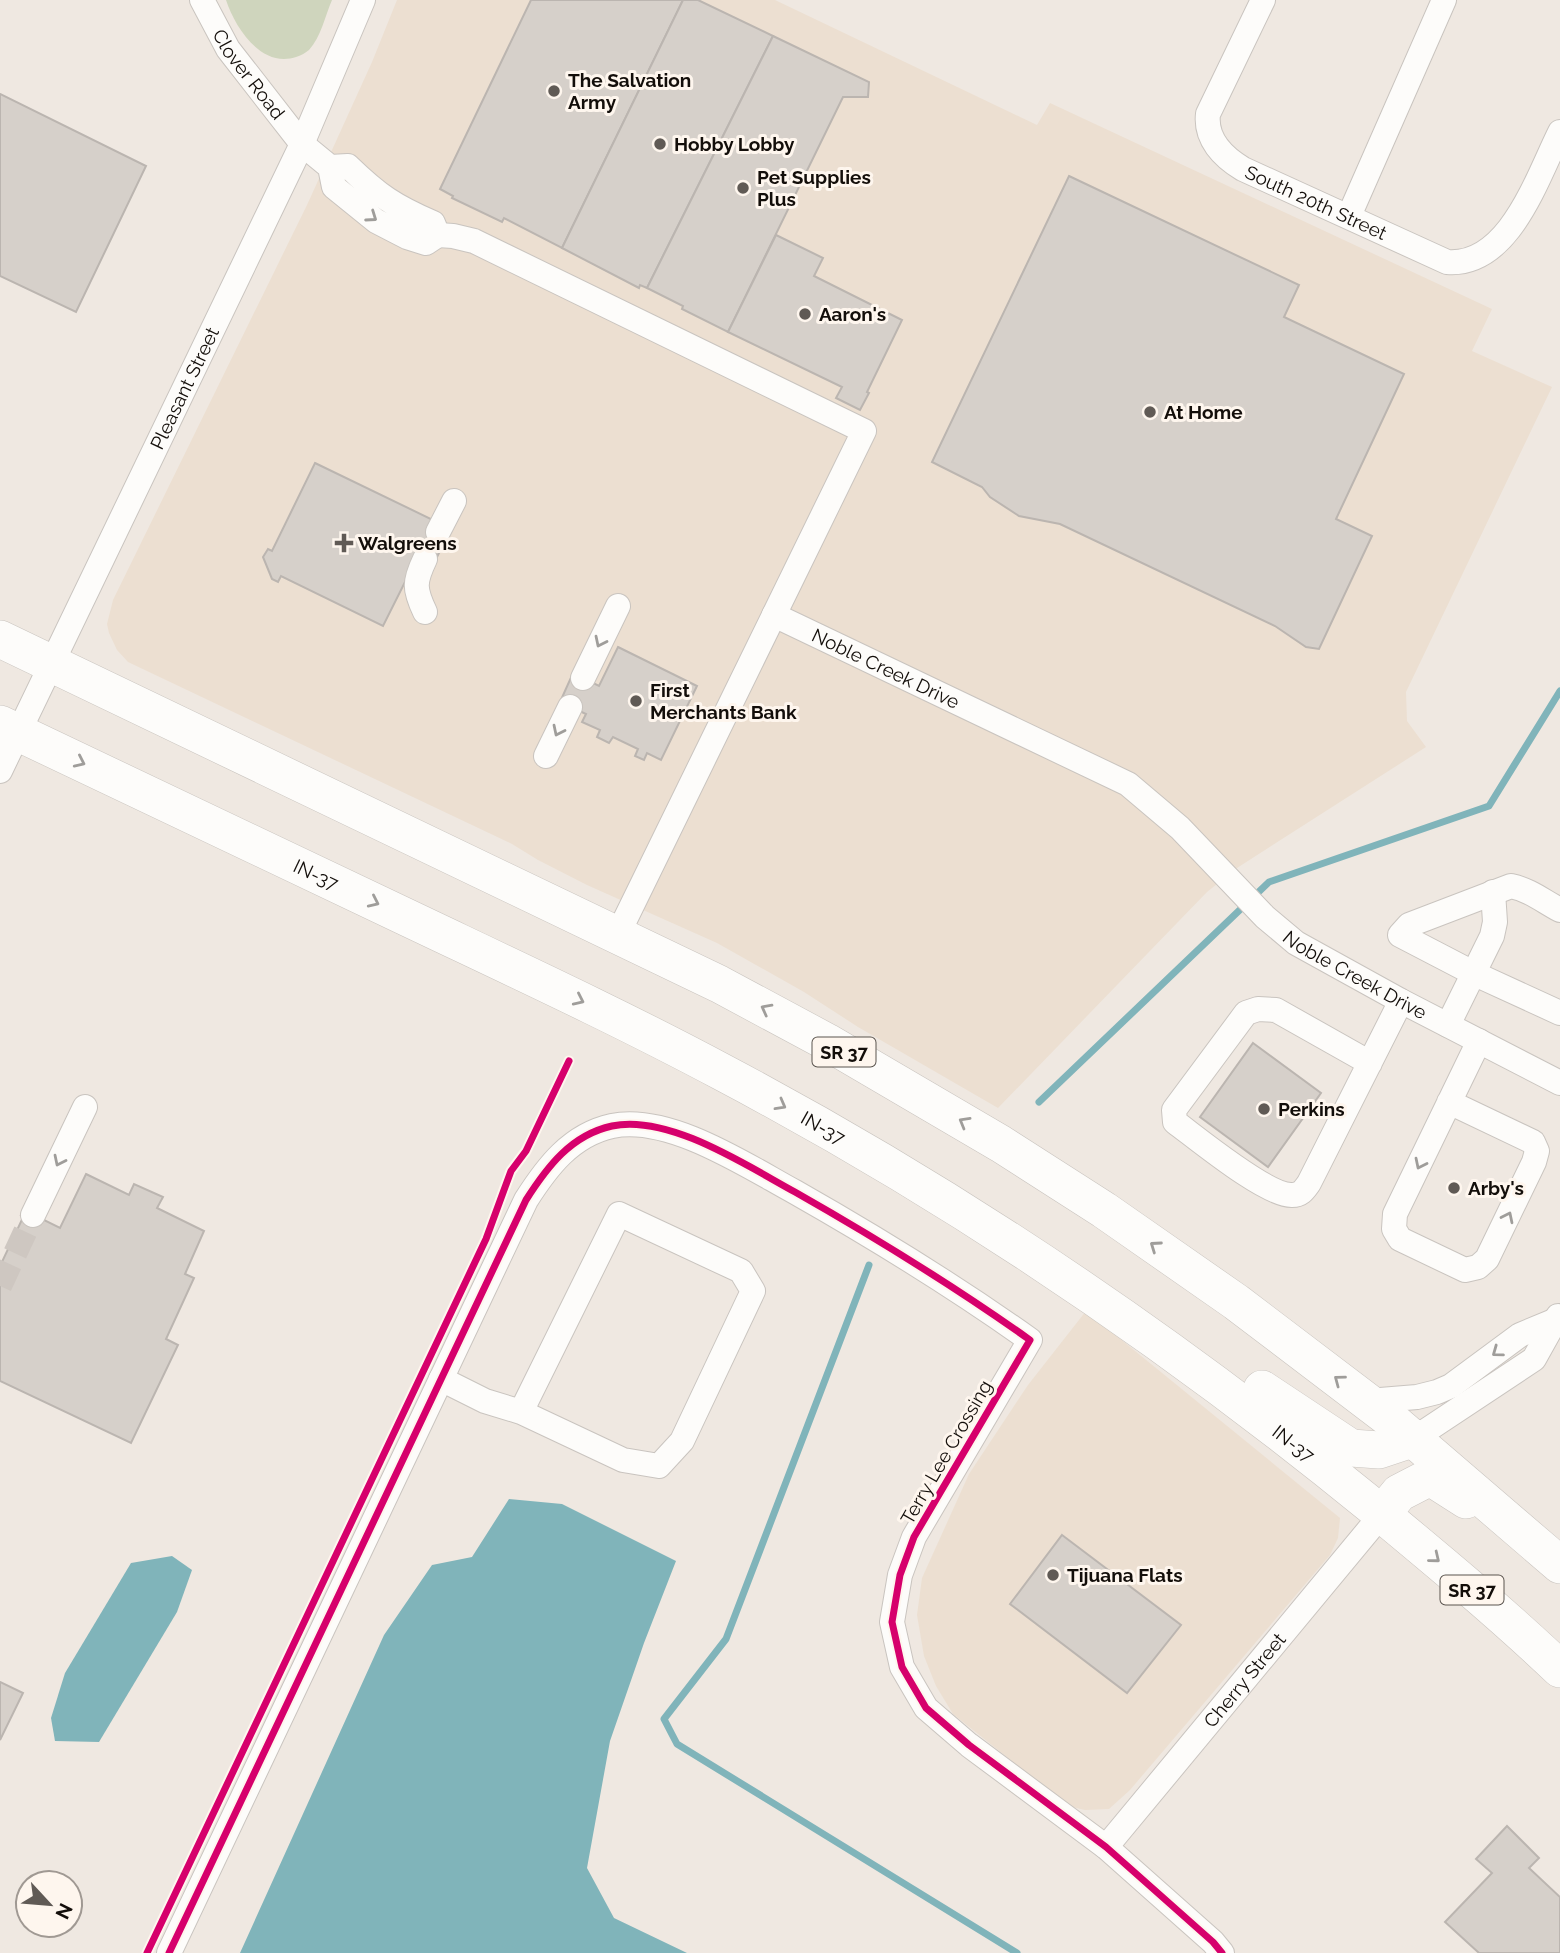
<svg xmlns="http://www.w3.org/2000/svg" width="1560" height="1953" viewBox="0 0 1560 1953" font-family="Raleway,sans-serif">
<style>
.built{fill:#ecdfd1}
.green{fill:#cfd5bd}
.water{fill:#80b4ba}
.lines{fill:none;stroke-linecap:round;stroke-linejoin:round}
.stream{stroke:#80b4ba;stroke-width:7}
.building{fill:#d6d0ca;stroke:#bbb5b0;stroke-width:2}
.minor-tunnel{stroke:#cec7c1;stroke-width:24;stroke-dasharray:24 12;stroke-linecap:butt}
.minor-casing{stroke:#c9c4bf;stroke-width:26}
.highway-casing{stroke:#c9c4bf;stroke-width:38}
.minor{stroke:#fdfcfa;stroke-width:24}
.highway{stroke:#fdfcfa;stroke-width:37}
.cycleway-casing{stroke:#fef6ee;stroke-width:11}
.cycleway{stroke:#d6006c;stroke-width:7}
.oneway{stroke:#9f9d9a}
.poi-dot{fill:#605a55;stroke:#fef6ee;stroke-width:2.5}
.labels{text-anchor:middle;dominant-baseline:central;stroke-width:6;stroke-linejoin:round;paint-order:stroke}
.shield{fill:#fef6ee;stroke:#5a544e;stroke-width:2}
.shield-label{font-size:18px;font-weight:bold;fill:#130e0a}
.street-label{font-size:19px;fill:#130e0a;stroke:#fef6ee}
.poi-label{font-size:19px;font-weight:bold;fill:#130e0a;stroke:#fef6ee;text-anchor:start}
</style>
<rect width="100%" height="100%" fill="#efe8e1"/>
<g class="built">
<polygon points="397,0 775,0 1037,125 1050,103 1492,309 1472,351 1552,387 1406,692 1407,721 1426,747 1237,868 1207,892 998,1108 858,1027 804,992 717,943 587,885 538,860 512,844 128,662 117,650 109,633 107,624 113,600 307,205 372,62"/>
<polygon points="1086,1311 1340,1518 1338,1538 1330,1555 1130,1790 1109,1809 1085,1810 1068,1806 953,1714 936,1686 924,1656 917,1615 922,1578 969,1474 1028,1385"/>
</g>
<path class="green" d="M226,0H332C325,16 321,37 309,50C302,56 292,59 284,59C255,59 234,24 226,0Z"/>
<g class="water">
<polygon points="509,1499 562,1504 676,1561 644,1643 610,1741 587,1868 614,1918 687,1953 240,1953 384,1635 432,1565 472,1557"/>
<polygon points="172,1556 192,1570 177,1612 99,1742 55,1741 51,1718 65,1673 131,1563"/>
</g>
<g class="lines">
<g class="stream">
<polyline points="1039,1102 1269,882 1489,806 1560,691"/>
<polyline points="869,1265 726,1639 664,1719 677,1744 1017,1953"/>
</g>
</g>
<g class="building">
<polygon points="531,0 683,0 562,248 504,218 502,222 452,198 453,196 440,189"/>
<polygon points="683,0 698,0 773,36 647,288 640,285 639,288 562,248"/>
<polygon points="773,36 869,82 868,97 843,97 728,332 682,309 683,306 647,288"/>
<polygon points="0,94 146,166 76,312 0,276"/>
<polygon points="1069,176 1299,285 1284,317 1404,374 1336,519 1372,536 1319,649 1306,647 1275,626 1060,524 1019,516 990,497 982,487 932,462"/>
<polygon points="776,235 823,258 814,276 902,320 867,392 869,393 860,410 836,398 842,387 728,332"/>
<polygon points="315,463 435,521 447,537 434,563 418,556 383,626 281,576 278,582 272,579 263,557 268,549 272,551"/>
<polygon points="618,647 697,686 661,760 647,753 644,760 635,756 638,749 613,737 609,743 597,737 600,730 582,722 586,714 560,702 573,673 599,686"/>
<polygon points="1253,1043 1321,1093 1268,1167 1200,1117"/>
<polygon points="86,1174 129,1195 134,1184 163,1197 157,1208 204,1231 185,1274 194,1278 166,1339 178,1345 131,1443 0,1381 0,1266 26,1211 60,1228"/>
<polygon points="1062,1535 1181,1625 1127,1693 1010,1604"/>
<polygon points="0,1682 23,1693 0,1740"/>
<polygon points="1507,1826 1539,1858 1529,1868 1560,1897 1560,1953 1479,1953 1445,1922 1492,1873 1476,1859"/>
</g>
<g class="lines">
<polyline class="minor-tunnel" points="0,1286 33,1215"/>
<g class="minor-casing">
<g id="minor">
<path id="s1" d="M202,0L228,49L302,144L330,167L334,187L376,221L407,237L426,243L438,235L433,223C394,206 379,196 348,166L330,167"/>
<path id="s2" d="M1263,0L1208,114C1205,139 1223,157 1243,169L1447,262C1509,267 1537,178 1560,132"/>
<polyline points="1349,216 1444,0"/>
<polyline points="438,235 453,236 474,241 864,431 618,934"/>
<polyline points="438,532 454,501"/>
<path d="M425,612C414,589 414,582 425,559"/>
<path id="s3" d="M774,615L1128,784L1180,828L1265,917L1296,943L1401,1001L1560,1083"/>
<polyline points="583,678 618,606"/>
<polyline points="546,756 570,707"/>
<path id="s4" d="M0,771L302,144L363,0"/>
<path d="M1560,910C1543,901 1530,890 1511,886L1409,925L1400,935L1475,974L1560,1013"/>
<polyline points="1448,1025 1492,936 1495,922 1493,892"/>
<path d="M1370,1063L1276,1010L1258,1009L1246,1013L1174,1110L1175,1122C1198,1139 1267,1196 1292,1195C1301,1195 1304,1190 1309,1183L1401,1001"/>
<polyline points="1449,1102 1533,1142 1537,1151 1534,1162 1487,1259 1478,1267 1465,1270 1400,1239 1394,1229 1395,1214 1479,1041"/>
<polyline points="33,1215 85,1107"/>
<polyline points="441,1379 485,1401 521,1412 623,1460 659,1466 682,1441 753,1291 741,1271 619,1214 521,1412"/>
<polyline points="1368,1401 1417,1397 1437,1392 1451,1386 1520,1335 1556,1320"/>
<polyline points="1415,1438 1534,1359 1558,1316"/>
<path id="s5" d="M1106,1847L1382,1514"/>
<path d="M169,1953L526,1200C547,1167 571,1135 612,1126C669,1114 747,1166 795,1192C876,1238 954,1286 1030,1340L914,1537L900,1575L892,1622L902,1667L926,1708L969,1745L1106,1847L1213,1942L1222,1953"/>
</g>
</g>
<g class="highway-casing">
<g id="highway">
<polyline points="0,639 719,984 827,1042 1001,1144 1104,1210 1236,1302 1390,1419 1560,1565"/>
<path id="s6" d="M0,724C136,789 272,854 408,918C513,968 619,1017 722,1072C953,1194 1170,1341 1372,1506C1436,1559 1500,1612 1560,1669"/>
<polyline points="1262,1389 1351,1448 1379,1450 1415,1438"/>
<polyline points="1382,1514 1399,1493 1430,1477 1466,1500"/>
</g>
</g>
<use href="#minor" class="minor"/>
<use href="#highway" class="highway"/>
<g class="cycleway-casing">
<g id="cycleway">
<polyline points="147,1953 486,1239 511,1171 526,1151 569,1061"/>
<path d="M169,1953L526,1200C547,1167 571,1135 612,1126C669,1114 747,1166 795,1192C876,1238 954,1286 1030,1340L914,1537L900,1575L892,1622L902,1667L926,1708L969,1745L1106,1847L1213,1942L1222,1953"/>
</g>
</g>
<use href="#cycleway" class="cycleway"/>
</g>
<defs><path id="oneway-chevron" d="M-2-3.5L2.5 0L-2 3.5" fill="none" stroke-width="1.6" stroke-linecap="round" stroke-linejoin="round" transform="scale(1.75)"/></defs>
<g class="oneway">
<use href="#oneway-chevron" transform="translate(372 217) rotate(35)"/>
<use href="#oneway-chevron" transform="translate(600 642) rotate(116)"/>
<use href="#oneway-chevron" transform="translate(558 731) rotate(116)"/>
<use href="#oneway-chevron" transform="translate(80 762) rotate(25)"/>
<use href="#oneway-chevron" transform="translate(374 902) rotate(25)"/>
<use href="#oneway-chevron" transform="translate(579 1000) rotate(25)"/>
<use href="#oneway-chevron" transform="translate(766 1009) rotate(-152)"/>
<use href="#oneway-chevron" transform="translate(781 1105) rotate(29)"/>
<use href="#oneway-chevron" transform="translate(964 1122) rotate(-150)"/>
<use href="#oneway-chevron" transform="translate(59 1161) rotate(116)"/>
<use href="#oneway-chevron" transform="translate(1420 1164) rotate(116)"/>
<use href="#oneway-chevron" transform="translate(1508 1217) rotate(-64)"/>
<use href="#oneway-chevron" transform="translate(1155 1246) rotate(-145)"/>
<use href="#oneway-chevron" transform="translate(1497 1352) rotate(144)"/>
<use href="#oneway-chevron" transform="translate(1339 1380) rotate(-143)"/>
<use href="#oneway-chevron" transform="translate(1435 1558) rotate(39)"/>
</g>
<g class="poi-dot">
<circle cx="554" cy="91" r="7"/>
<circle cx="660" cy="144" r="7"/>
<circle cx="743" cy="188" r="7"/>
<circle cx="805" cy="314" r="7"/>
<circle cx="1150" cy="412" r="7"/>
<path d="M340.5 532.5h7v7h7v7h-7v7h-7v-7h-7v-7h7z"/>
<circle cx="636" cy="701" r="7"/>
<circle cx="1264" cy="1109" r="7"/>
<circle cx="1454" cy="1188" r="7"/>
<circle cx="1053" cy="1575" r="7"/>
</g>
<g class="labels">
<g class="shield">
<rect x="812.5" y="1037.5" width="63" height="29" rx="5"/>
<rect x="1440.5" y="1575.5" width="63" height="29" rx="5"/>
</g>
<g class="shield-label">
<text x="844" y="1052">SR 37</text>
<text x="1472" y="1590">SR 37</text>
</g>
<g class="street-label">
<text stroke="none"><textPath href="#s1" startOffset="88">Clover Road</textPath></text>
<text stroke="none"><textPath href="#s2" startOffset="276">South 20th Street</textPath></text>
<text stroke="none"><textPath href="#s4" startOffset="425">Pleasant Street</textPath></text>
<text stroke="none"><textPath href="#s3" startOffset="124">Noble Creek Drive</textPath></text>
<text stroke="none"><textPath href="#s6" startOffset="350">IN-37</textPath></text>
<text stroke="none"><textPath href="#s3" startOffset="691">Noble Creek Drive</textPath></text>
<text stroke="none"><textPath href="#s6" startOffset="917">IN-37</textPath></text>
<text stroke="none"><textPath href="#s6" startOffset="1484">IN-37</textPath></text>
<text transform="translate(946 1452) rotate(-60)">Terry Lee Crossing</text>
<text stroke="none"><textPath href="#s5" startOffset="217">Cherry Street</textPath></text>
</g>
<g class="poi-label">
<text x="568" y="80">The Salvation<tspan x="568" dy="22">Army</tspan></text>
<text x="674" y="144">Hobby Lobby</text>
<text x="757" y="177">Pet Supplies<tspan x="757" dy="22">Plus</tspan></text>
<text x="819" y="314">Aaron's</text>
<text x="1164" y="412">At Home</text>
<text x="358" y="543">Walgreens</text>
<text x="650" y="690">First<tspan x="650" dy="22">Merchants Bank</tspan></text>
<text x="1278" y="1109">Perkins</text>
<text x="1468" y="1188">Arby's</text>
<text x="1067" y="1575">Tijuana Flats</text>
</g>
</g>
<g transform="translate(49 1904) rotate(116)"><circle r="33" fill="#fef6ee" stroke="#a09993" stroke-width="2"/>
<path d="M0-5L12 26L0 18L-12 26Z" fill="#605a55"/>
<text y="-10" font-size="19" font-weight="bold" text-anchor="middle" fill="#130e0a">N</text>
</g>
</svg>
